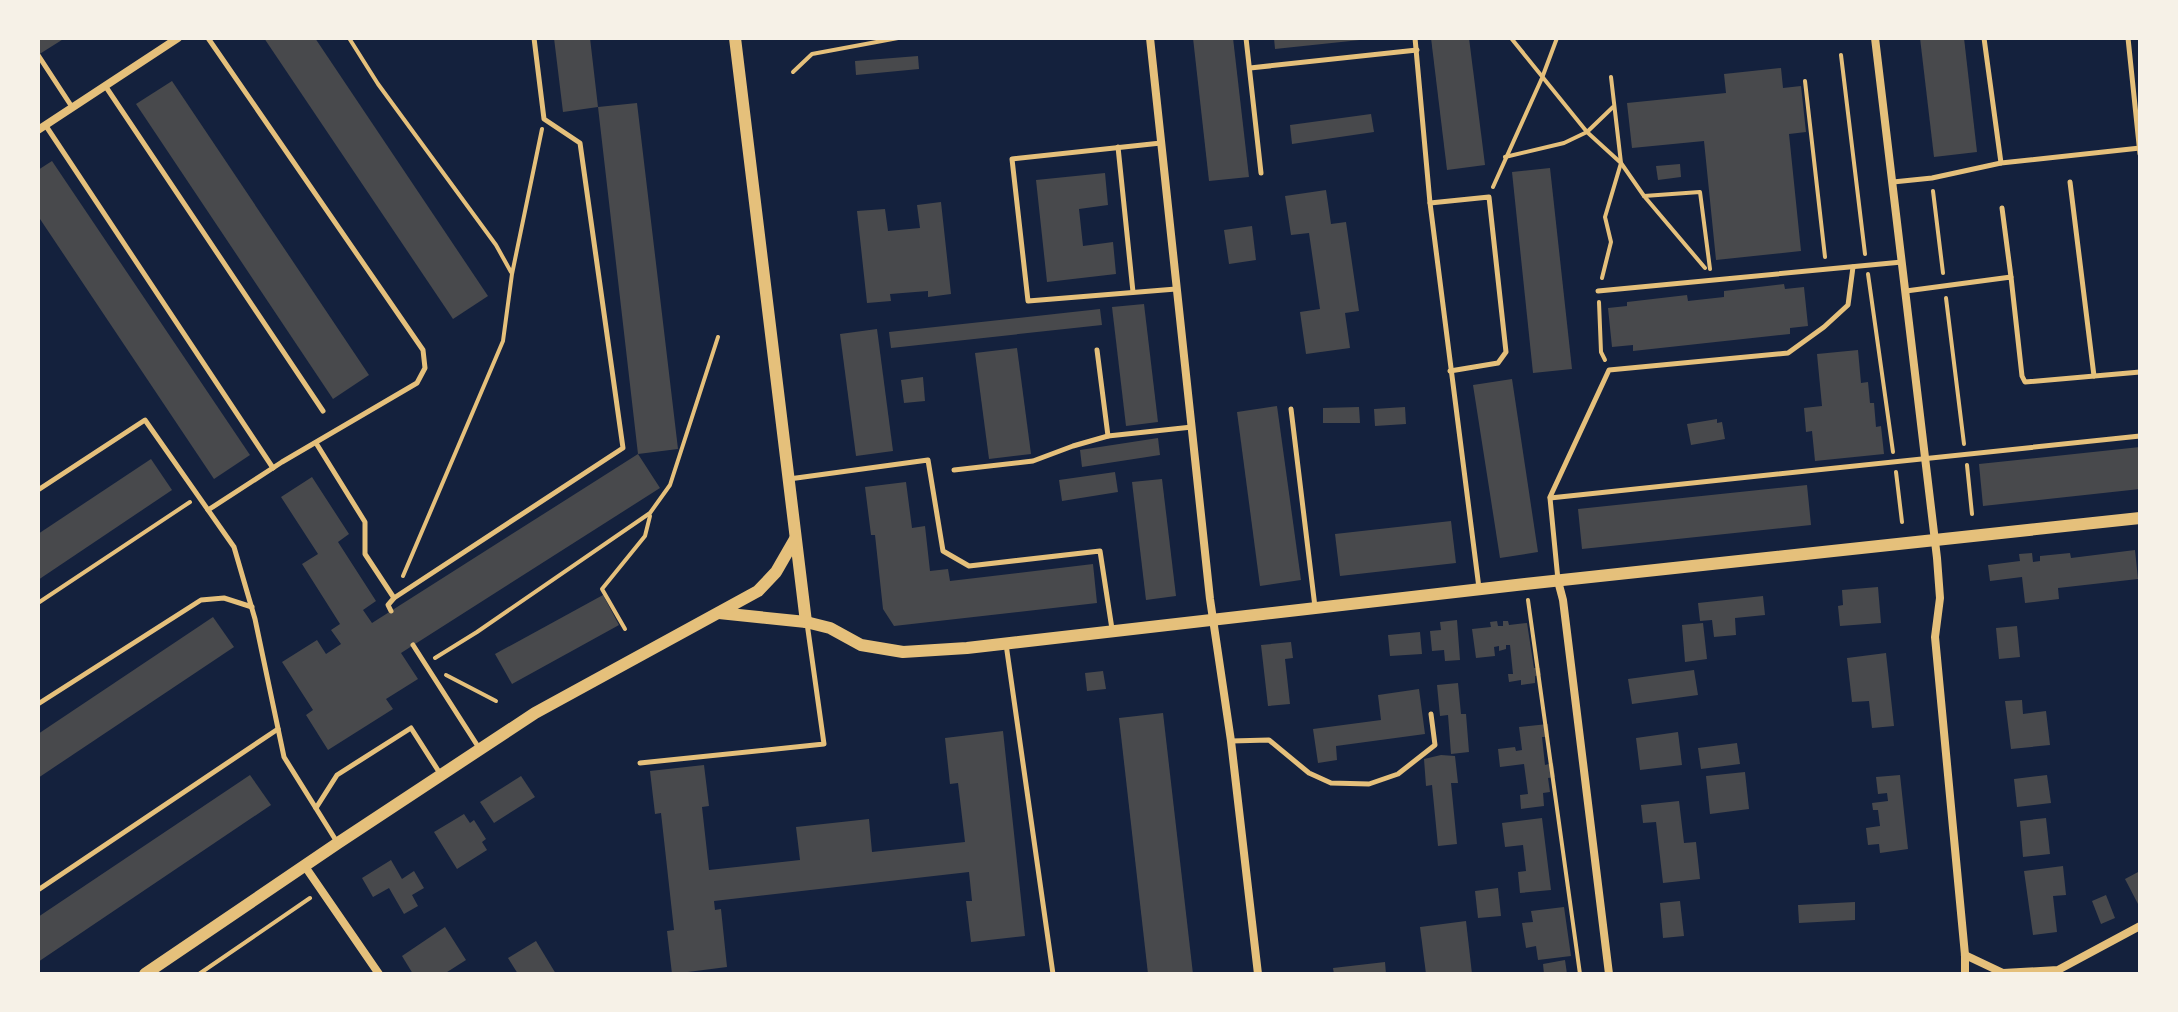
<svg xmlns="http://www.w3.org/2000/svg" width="2178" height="1012" viewBox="0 0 2178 1012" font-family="Georgia,serif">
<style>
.building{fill:#48494c}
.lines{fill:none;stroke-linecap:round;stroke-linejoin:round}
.path{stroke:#e5c07b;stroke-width:4}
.service{stroke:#e5c07b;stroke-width:5}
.minor{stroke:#e5c07b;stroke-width:8}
.tertiary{stroke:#e5c07b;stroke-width:12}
</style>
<rect width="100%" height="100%" fill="#14213d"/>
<g class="building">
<polygon points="38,38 65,38 38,55"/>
<polygon points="264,38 315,38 488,296 453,319"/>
<polygon points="554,38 590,38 598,107 637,103 678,449 638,454 598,107 563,112"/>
<polygon points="1193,38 1233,38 1249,177 1209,181"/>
<polygon points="1274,38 1360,38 1360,40 1275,49"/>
<polygon points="1431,38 1469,38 1485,165 1447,170"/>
<polygon points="1920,38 1964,38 1977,152 1934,157"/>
<polygon points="918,56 919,69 856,75 855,61"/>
<polygon points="1781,68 1783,88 1801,86 1806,132 1789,134 1801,251 1716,260 1704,141 1632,148 1627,103 1726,93 1724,74"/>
<polygon points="172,81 369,375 333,399 136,104"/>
<polygon points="1371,114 1374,132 1292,144 1290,125"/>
<polygon points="52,161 250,455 214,479 38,216 38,170"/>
<polygon points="1680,164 1681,177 1658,180 1656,166"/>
<polygon points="1550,168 1572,369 1533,373 1512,172"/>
<polygon points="1105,173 1108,205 1079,209 1083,246 1113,242 1116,274 1047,282 1036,180"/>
<polygon points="1326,190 1331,224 1346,222 1359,311 1345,313 1350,348 1306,354 1300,312 1320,309 1309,233 1291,235 1285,196"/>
<polygon points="941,202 951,294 928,297 928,291 890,294 891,301 867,303 857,211 885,209 888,231 920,228 917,205"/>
<polygon points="1252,226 1256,260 1229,264 1224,230"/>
<polygon points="1784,284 1785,289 1804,287 1808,326 1790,328 1790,334 1633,351 1633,345 1612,347 1608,308 1627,306 1627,302 1687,295 1688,301 1724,297 1724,291"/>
<polygon points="1144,304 1158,422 1126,426 1112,307"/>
<polygon points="1100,309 1102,325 891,348 889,332"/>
<polygon points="877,329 893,451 856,456 840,334"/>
<polygon points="1017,348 1031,454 989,459 975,353"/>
<polygon points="1858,350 1861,383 1868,382 1870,403 1874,403 1876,427 1881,426 1884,454 1815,461 1812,431 1806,432 1804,408 1822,406 1817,354"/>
<polygon points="923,377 925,401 904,403 901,380"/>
<polygon points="1512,379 1538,552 1500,558 1473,385"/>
<polygon points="1277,406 1301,580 1260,586 1237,412"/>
<polygon points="1359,407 1360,423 1323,423 1323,408"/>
<polygon points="1405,407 1406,424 1375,426 1374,409"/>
<polygon points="1717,419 1717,423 1722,422 1725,439 1691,445 1687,424"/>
<polygon points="1158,438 1160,455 1082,467 1080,450"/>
<polygon points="2140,447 2140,489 1983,506 1979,464"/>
<polygon points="638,454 660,488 401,653 418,679 386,699 393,709 328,750 306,715 313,710 282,662 317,640 326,654 341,644 331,630 340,624 302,564 318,554 281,497 312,477 349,534 338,542 376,601 363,610 372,623"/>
<polygon points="151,459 172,490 38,580 38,534"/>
<polygon points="1115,472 1118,492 1062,501 1059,480"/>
<polygon points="1162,479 1176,596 1146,600 1132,482"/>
<polygon points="906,482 912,528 925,526 930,571 948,569 950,581 1093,564 1097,603 894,626 883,609 875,535 871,535 865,487"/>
<polygon points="1807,485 1811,525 1582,549 1578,509"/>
<polygon points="1451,521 1456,563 1340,576 1335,534"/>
<polygon points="2135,550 2138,579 2058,588 2059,599 2025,603 2022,577 1990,581 1988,565 2020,561 2019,554 2032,553 2033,562 2040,561 2040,556 2070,553 2071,558"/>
<polygon points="1878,587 1881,623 1840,626 1838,606 1843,605 1842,590"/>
<polygon points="603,595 619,625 512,684 495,654"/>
<polygon points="1763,596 1765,615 1735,618 1736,635 1714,637 1712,620 1700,621 1698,603"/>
<polygon points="213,617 234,647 38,778 38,734"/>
<polygon points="1457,620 1460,660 1445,661 1444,650 1432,651 1430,631 1441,630 1440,622"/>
<polygon points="1497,621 1498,626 1503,626 1503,621 1508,621 1509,625 1527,623 1534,668 1540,668 1541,675 1535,676 1535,683 1521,685 1521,680 1509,682 1508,674 1513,674 1510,645 1506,645 1506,649 1499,651 1499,646 1494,647 1495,656 1476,658 1472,629 1491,627 1490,622"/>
<polygon points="1703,623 1707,659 1685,662 1682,625"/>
<polygon points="2017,626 2020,657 1999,659 1996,628"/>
<polygon points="1420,632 1422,654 1390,656 1388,635"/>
<polygon points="1291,642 1293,658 1285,659 1290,704 1268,706 1261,645"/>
<polygon points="1886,653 1894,726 1872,728 1869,701 1852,702 1847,658"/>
<polygon points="1694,670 1698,695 1632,704 1628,679"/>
<polygon points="1103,671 1106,689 1087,691 1085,673"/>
<polygon points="1458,683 1461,714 1466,714 1469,752 1451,754 1448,715 1440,716 1437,685"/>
<polygon points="1419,689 1425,734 1336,746 1337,760 1318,763 1313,729 1381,720 1378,695"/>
<polygon points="2022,700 2023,714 2046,711 2050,745 2011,749 2005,701"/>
<polygon points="1163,713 1193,974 1148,974 1119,718"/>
<polygon points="1548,724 1549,737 1542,737 1545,765 1553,763 1555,777 1548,778 1550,792 1543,793 1544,806 1521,809 1520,795 1528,794 1524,764 1500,767 1498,749 1515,747 1516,751 1522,750 1519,727"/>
<polygon points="1003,731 1025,936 971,942 966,901 972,901 969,872 714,901 715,910 721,909 727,967 672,974 667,931 674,930 661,813 655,814 650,771 704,765 709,806 702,807 709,870 800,860 796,827 869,819 872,852 965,842 958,783 950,784 945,738"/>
<polygon points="1678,732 1682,765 1640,770 1636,738"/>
<polygon points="1737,743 1740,764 1701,769 1698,748"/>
<polygon points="1441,755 1455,756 1458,783 1451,783 1457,844 1438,846 1432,785 1426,786 1424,759"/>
<polygon points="1745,772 1749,809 1710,814 1706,776"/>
<polygon points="250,775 271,805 38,962 38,917"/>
<polygon points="1900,775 1908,849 1880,853 1879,844 1868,845 1866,828 1880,826 1878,810 1873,810 1872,803 1888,801 1887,793 1878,794 1876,777"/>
<polygon points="2047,775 2051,803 2017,807 2014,779"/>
<polygon points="521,776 535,797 494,823 480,802"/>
<polygon points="1679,801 1684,843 1696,842 1700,879 1663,883 1656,822 1643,823 1641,805"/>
<polygon points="464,814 470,823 474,820 486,839 482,842 487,850 457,869 434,832"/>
<polygon points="1542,818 1551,890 1520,893 1518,872 1526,871 1523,845 1505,847 1502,823"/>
<polygon points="2046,818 2050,854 2023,857 2020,821"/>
<polygon points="391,860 402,879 414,871 424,888 412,895 418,906 404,914 389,888 373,897 362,878"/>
<polygon points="2063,866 2066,895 2053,896 2057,932 2033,935 2024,871"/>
<polygon points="2140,871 2140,903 2138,904 2125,879"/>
<polygon points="1498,888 1501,916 1478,918 1475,891"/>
<polygon points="2106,895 2115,918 2101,924 2092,901"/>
<polygon points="1680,901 1684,936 1663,938 1660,903"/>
<polygon points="1855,902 1855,920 1799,923 1798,905"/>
<polygon points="1564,907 1571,956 1538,960 1536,946 1526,948 1522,923 1533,922 1531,911"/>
<polygon points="1466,921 1472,974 1426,974 1420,927"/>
<polygon points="445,927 466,960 444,974 413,974 402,956"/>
<polygon points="536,941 556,974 518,974 508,958"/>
<polygon points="1565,960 1567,974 1544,974 1543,964"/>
<polygon points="1385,962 1386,974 1334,974 1333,968"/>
</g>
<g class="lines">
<g class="path">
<polyline points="349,38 378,84 496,245 511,272"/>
<polyline points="1511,38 1587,132 1621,163 1605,217 1611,242 1602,278"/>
<polyline points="1841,55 1865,254"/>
<polyline points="793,72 812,54 898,38"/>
<polyline points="1611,77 1621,163 1644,196 1705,268"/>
<polyline points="1805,81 1825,257"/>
<polyline points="1505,157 1564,143 1587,132 1613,107"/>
<polyline points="1493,187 1542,78 1557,38"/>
<polyline points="1933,191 1943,273"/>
<polyline points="1644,196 1700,192 1710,269"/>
<polyline points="1868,274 1893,452"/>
<polyline points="1946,298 1964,444"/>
<polyline points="1599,302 1601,352 1605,360"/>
<polyline points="1967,465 1972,514"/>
<polyline points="1896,472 1902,522"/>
<polyline points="403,576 503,341 512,274 542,129"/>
<polyline points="1528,600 1580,974"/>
<polyline points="38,603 190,502"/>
<polyline points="625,629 602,589 645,536 650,516"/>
<polyline points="435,658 477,632 650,513 670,485 718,337"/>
<polyline points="446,675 496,701"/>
<polyline points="199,974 310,898"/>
</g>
<g class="service">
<polyline points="208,38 423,350 425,368 417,383 282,462 208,510"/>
<polyline points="1246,38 1261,173"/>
<polyline points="1415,38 1430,203 1479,588"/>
<polyline points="2128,38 2140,154"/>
<polyline points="38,55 72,107"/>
<polyline points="1250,68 1417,50"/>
<polyline points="106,87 323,411"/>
<polyline points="46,126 273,468"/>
<polyline points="1161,143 1012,159 1028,301 1176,289"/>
<polyline points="1118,147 1133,292"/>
<polyline points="2001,163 2140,148"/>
<polyline points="1893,182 1932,178 2001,163 1984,38"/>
<polyline points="2070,182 2094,376"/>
<polyline points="1430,203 1489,197 1506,352 1498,363 1450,371"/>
<polyline points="2002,208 2011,277"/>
<polyline points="1598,291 1902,262"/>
<polyline points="1906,291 2011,277 2022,376 2025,382 2140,372"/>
<polyline points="1097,350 1108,436"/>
<polyline points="1291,409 1315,607"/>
<polyline points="316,443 365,522 365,554 394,598 623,448 580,143 544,119 534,38"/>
<polyline points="954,470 1033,461 1073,446 1108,436 1192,427"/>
<polyline points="789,479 928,460 943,551 969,566 1100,551 1112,629"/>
<polyline points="38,490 145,420 234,547 255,619 284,757 337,842"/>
<polyline points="1550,497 1609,370 1788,353 1824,327 1848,305 1853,267"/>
<polyline points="1558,580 1550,498 2140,436"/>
<polyline points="391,611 388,605 394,598"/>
<polyline points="1006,644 1053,974"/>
<polyline points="413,645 479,748"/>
<polyline points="38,704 201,600 224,598 252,607"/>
<polyline points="1231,741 1269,740 1309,773 1331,783 1369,784 1398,774 1435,745 1431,714"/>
<polyline points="640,763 824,744 807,623"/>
<polyline points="316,808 337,775 411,728 441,775"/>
<polyline points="38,890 278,729"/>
</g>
<g class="minor">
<polyline points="1150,38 1210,599 1231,741 1258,974"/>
<polyline points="1875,38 1937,558 1940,598 1935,637 1965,955 1965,974"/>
<polyline points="38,130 178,38"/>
<polyline points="1558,581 1563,600 1609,974"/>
<polyline points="304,865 379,974"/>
<polyline points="1965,955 2003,973 2058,970 2140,926"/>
</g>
<g class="tertiary">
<polyline points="735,38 806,622"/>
<polyline points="719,613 806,622 830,628 861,645 903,652 967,648 1525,584 2140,518"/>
<polyline points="145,974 338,843 535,713 758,591 776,572 795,539"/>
</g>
</g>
<rect width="2178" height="1012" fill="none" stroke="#f6f1e7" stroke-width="80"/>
</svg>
